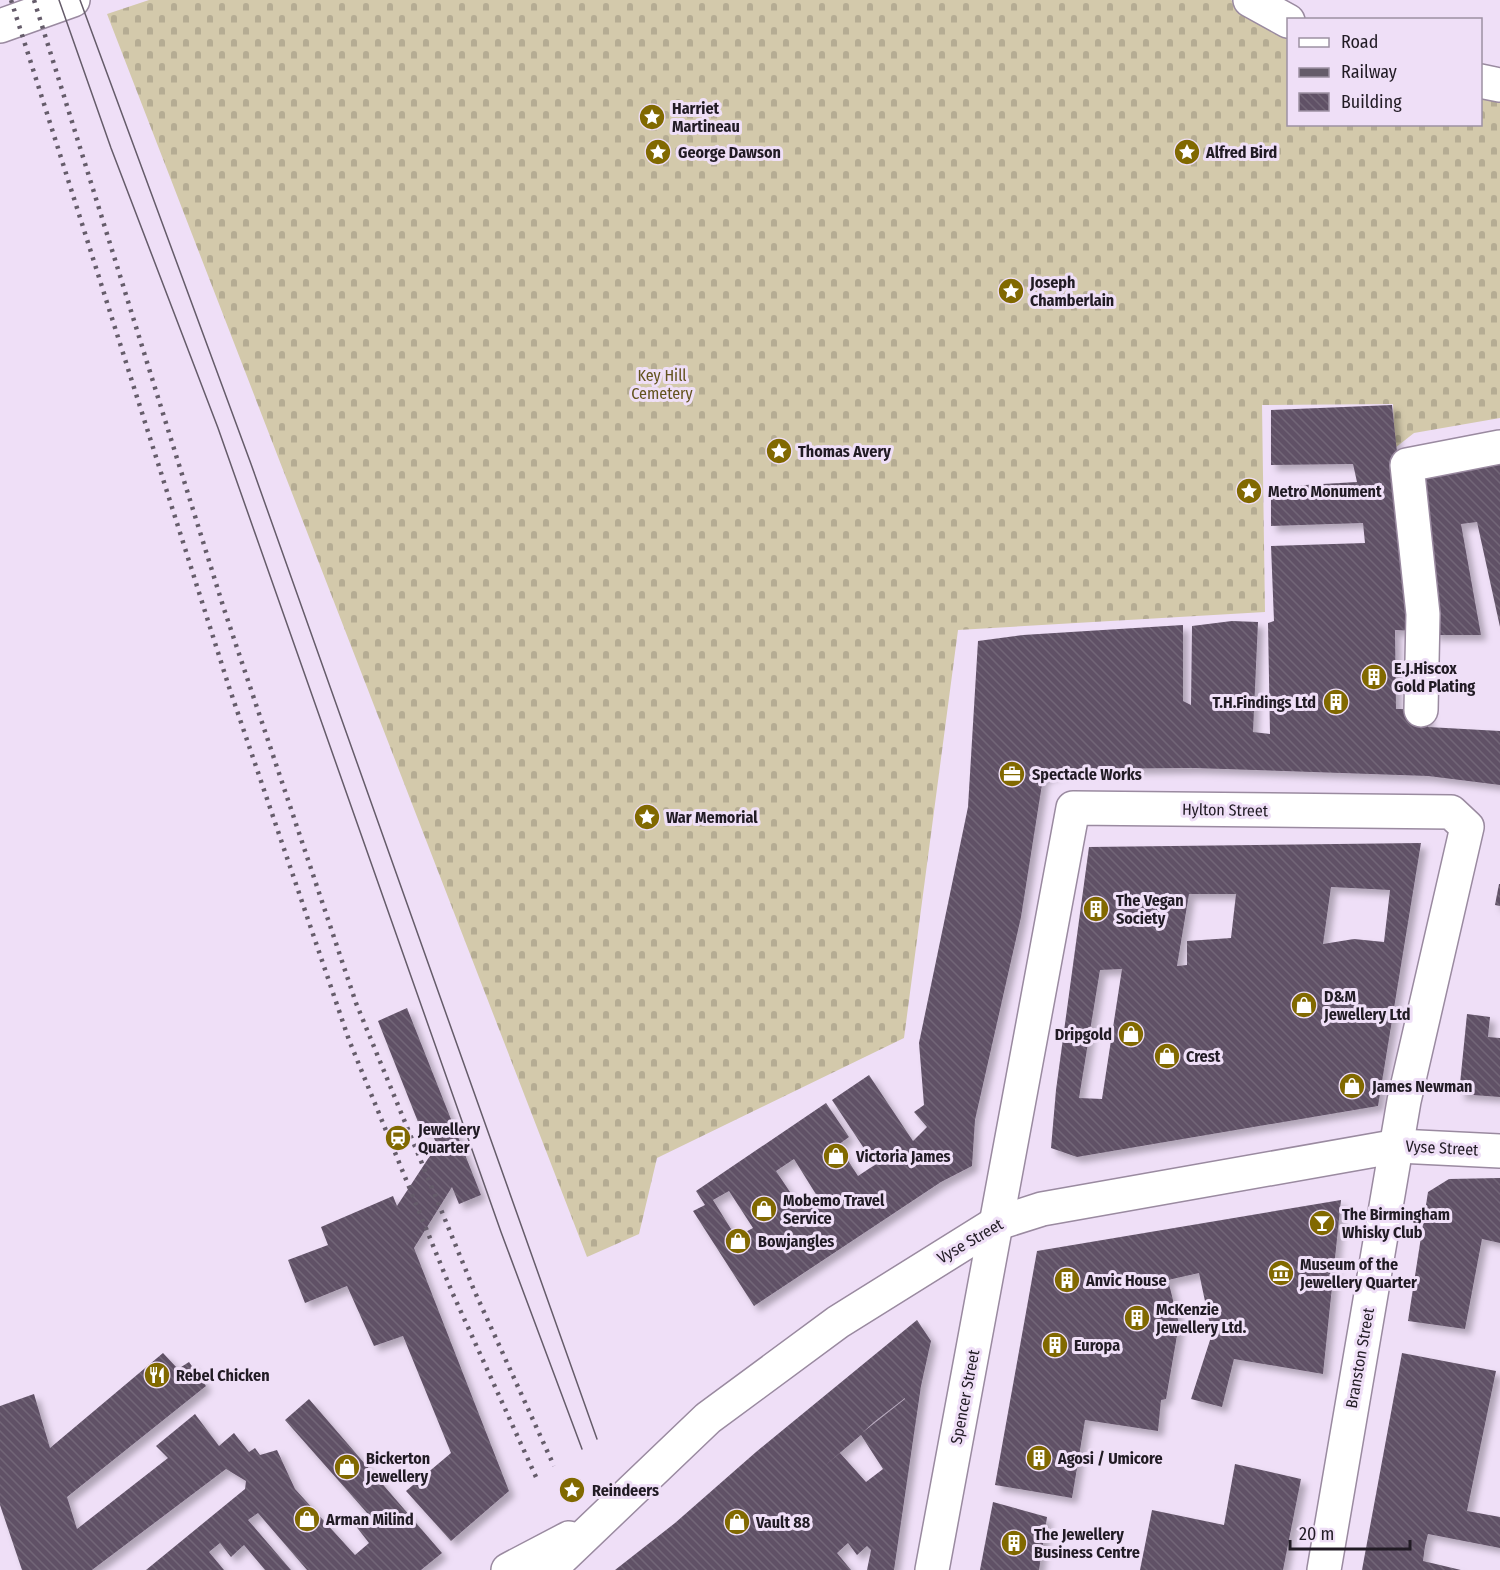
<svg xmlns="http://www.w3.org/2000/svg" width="1500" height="1570" viewBox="0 0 1500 1570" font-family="'Fira Sans Condensed',sans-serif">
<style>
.cemetery{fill:url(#cemetery-stones)}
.building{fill:url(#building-back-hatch);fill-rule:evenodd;filter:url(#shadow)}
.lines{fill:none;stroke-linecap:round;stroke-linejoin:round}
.minor-casing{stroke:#9a8aa0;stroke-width:36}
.highway-casing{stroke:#9a8aa0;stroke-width:36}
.minor{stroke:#fff;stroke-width:33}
.highway{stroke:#fff;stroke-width:33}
.tram{stroke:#655c6a;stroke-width:1.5}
.rail{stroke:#655c6a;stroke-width:4.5;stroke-dasharray:3 6;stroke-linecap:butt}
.labels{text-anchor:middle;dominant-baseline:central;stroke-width:6;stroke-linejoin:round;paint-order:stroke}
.poi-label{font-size:16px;font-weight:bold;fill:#211b24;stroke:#efdff7;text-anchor:start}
.park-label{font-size:16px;fill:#62521d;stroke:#efdff7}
.street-label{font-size:16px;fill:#211b24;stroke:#efdff7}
</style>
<defs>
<pattern id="cemetery-stones" width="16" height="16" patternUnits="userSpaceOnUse" patternTransform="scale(1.5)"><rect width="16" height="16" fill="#d3c9ab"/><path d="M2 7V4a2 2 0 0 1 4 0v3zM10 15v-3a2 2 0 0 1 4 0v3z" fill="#b5ac93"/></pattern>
<pattern id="building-back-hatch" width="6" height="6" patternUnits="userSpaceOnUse" patternTransform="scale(1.5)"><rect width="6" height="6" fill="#605166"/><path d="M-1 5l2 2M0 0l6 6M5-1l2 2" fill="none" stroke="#726677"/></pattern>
<filter id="shadow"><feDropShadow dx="5.5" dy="5.5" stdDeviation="3" flood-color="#0004"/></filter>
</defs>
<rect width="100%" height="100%" fill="#efdff7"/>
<polygon class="cemetery" points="149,0 1231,0 1288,32 1288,124 1480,124 1481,94 1500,96 1500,418 1414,433 1395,448 1393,404 1262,405 1265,612 958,630 904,1038 657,1158 639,1234 587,1257 107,14"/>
<g class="building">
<path d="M1392,405L1416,631L1395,630L1396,709H1428V727L1500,731V785L1428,776L1194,768L1064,769L1043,778L1021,917L975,1120L972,1166L941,1182L754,1306L693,1211L705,1205L696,1191L826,1103L849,1137L838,1145L858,1176L870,1168L875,1165L832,1100L869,1075L913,1141L927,1127L914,1112L924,1105L919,1043L968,807L978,641L1023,635L1183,625V701L1191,705L1192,626L1232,621L1258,622L1253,732L1270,734L1268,623L1274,621L1271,546L1365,543L1363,523L1271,526V487L1357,482L1353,464L1271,465V410ZM794,1159L817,1196L800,1207L776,1171ZM729,1191L753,1228L736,1237L713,1200Z"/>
<polygon points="1500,461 1500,627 1477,522 1461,524 1481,635 1433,635 1421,472"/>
<path d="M1421,843L1378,1106L1077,1157L1051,1148L1056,1090L1089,847ZM1331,887L1390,890L1384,942L1354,939L1323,944ZM1189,894H1236L1231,938L1187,941V965L1177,966ZM1122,969L1102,1099L1079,1098L1100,970Z"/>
<polygon points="1499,884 1500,884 1500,906 1495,905"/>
<polygon points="407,1008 481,1195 459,1204 452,1187 414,1248 509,1491 451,1541 406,1491 451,1453 403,1336 374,1346 347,1286 305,1303 288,1260 328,1245 321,1227 393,1196 397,1206 437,1145 430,1129 422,1132 378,1021"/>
<polygon points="1467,1014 1490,1017 1488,1037 1500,1038 1500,1097 1459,1094"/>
<polygon points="1500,1178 1500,1243 1482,1239 1465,1329 1408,1321 1428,1192 1449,1179"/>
<polygon points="1341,1200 1323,1374 1234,1359 1222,1407 1191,1399 1212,1334 1199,1273 1168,1280 1179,1324 1166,1399 1161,1400 1158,1431 1085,1420 1072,1498 995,1485 1037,1251"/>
<path d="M917,1320L931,1341L921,1386L894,1570H867L871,1550L867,1546L857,1555L848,1543L837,1553L851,1570H615L675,1523L756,1452ZM905,1398V1399L862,1433L874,1422ZM861,1435L883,1469L866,1482L840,1453L822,1468Z"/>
<polygon points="163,1353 178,1369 189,1362 206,1386 67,1497 77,1529 168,1458 156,1446 195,1414 219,1446 234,1433 249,1452 255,1448 260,1455 277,1450 295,1489 355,1555 369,1543 355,1525 368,1514 285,1420 309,1399 442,1553 421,1570 307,1570 258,1513 248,1520 291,1570 265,1570 244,1545 231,1557 220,1543 209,1552 224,1570 146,1570 245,1489 246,1481 226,1469 92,1570 22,1570 0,1505 0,1406 34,1394 50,1448"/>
<polygon points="1402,1353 1496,1371 1467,1511 1500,1517 1500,1548 1428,1534 1425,1546 1423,1561 1461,1570 1362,1570"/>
<polygon points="1235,1464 1301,1479 1283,1570 1140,1570 1152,1510 1224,1525"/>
<polygon points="993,1502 1047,1517 1039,1570 980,1570"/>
</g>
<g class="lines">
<g class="minor-casing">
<g id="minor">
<polyline points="1250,0 1288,21"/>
<polyline points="1480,81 1500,85"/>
<polyline points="1421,710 1423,614 1407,465 1500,447"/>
<polyline points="508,1570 569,1538"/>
<polyline points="549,1570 708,1418 838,1322 995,1224 1042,1209 1398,1146 1500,1151"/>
<polyline points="932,1570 1073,808 1451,812 1467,827 1404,1101 1324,1570"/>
</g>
</g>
<g class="highway-casing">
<polyline id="highway" points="0,26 73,0"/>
</g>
<use href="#minor" class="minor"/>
<use href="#highway" class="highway"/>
<g class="tram">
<polyline points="59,0 111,148 218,428 501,1232 582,1449"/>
<polyline points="80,0 251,464 597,1439"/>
</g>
<g class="rail">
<polyline points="11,0 229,687 349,1040 452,1292 536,1477"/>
<polyline points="34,0 224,609 356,1003 474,1290 554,1466"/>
</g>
</g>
<defs>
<g id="sight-disc" transform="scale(1.35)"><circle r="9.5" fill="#816900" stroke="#efdff7"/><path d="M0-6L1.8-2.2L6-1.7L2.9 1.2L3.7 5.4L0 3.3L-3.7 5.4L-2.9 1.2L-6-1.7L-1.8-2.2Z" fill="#fff"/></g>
<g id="building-disc" transform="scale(1.35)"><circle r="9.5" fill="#816900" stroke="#efdff7"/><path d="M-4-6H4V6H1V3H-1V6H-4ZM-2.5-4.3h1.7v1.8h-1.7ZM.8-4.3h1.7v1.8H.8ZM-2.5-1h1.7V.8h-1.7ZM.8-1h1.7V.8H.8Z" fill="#fff"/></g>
<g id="office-disc" transform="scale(1.35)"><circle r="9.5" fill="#816900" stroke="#efdff7"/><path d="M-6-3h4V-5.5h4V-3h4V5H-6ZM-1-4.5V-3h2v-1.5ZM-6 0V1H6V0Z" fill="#fff"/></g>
<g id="shop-disc" transform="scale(1.35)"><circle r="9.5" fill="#816900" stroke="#efdff7"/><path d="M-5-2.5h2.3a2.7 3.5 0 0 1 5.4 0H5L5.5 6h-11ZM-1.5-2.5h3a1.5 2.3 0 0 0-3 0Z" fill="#fff"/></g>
<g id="station-disc" transform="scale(1.35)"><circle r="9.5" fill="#816900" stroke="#efdff7"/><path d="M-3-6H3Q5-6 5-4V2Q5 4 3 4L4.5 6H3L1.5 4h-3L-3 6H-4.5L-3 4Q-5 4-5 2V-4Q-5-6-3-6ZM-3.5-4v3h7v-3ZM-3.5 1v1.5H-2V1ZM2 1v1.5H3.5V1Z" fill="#fff"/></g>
<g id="bar-disc" transform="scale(1.35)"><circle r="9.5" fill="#816900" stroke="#efdff7"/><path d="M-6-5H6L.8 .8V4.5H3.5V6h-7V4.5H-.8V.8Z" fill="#fff"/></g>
<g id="museum-disc" transform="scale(1.35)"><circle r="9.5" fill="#816900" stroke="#efdff7"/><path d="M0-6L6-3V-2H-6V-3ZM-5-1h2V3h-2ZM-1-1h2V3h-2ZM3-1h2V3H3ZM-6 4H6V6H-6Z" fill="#fff"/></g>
<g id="restaurant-disc" transform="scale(1.35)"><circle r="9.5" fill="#816900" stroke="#efdff7"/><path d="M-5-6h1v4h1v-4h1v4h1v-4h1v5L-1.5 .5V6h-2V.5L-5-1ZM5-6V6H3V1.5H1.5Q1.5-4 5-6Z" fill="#fff"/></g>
</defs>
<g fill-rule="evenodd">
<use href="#sight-disc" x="652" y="117"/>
<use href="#sight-disc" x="658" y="152"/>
<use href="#sight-disc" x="1187" y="152"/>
<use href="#sight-disc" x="1011" y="291"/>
<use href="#sight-disc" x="779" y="451"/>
<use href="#sight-disc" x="1249" y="491"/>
<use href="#building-disc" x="1374" y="677"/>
<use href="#building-disc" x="1336" y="702"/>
<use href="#office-disc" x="1012" y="774"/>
<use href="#sight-disc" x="647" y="817"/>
<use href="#building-disc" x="1096" y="909"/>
<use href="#shop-disc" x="1304" y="1005"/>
<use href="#shop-disc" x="1131" y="1034"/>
<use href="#shop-disc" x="1167" y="1056"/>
<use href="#shop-disc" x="1352" y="1086"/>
<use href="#station-disc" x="398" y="1138"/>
<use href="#shop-disc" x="836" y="1156"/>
<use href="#shop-disc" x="764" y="1209"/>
<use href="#bar-disc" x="1322" y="1223"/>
<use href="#shop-disc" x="738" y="1241"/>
<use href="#museum-disc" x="1281" y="1273"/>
<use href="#building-disc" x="1067" y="1280"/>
<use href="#building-disc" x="1137" y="1318"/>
<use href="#building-disc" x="1055" y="1345"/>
<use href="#restaurant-disc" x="157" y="1375"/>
<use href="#building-disc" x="1039" y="1458"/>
<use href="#shop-disc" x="347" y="1467"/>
<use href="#sight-disc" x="572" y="1490"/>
<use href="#shop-disc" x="307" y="1519"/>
<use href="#shop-disc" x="737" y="1522"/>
<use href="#building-disc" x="1014" y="1543"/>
</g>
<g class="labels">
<g class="poi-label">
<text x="672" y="108">Harriet<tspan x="672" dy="18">Martineau</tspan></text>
<text x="678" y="152">George Dawson</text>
<text x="1206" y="152">Alfred Bird</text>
<text x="1030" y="282">Joseph<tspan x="1030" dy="18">Chamberlain</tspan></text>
<text x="798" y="451">Thomas Avery</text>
<text x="1268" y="491">Metro Monument</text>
<text x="1394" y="668">E.J.Hiscox<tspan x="1394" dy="18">Gold Plating</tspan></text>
<text x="1316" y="702" text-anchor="end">T.H.Findings Ltd</text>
<text x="1032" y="774">Spectacle Works</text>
<text x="666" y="817">War Memorial</text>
<text x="1116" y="900">The Vegan<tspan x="1116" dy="18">Society</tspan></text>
<text x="1324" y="996">D&amp;M<tspan x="1324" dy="18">Jewellery Ltd</tspan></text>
<text x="1112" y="1034" text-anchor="end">Dripgold</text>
<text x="1186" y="1056">Crest</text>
<text x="1372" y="1086">James Newman</text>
<text x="418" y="1129">Jewellery<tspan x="418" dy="18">Quarter</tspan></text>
<text x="856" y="1156">Victoria James</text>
<text x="783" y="1200">Mobemo Travel<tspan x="783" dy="18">Service</tspan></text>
<text x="1342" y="1214">The Birmingham<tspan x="1342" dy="18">Whisky Club</tspan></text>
<text x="758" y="1241">Bowjangles</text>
<text x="1300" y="1264">Museum of the<tspan x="1300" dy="18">Jewellery Quarter</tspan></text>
<text x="1086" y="1280">Anvic House</text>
<text x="1156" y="1309">McKenzie<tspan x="1156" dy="18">Jewellery Ltd.</tspan></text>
<text x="1074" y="1345">Europa</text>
<text x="176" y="1375">Rebel Chicken</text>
<text x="366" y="1458">Bickerton<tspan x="366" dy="18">Jewellery</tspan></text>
<text x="1058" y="1458">Agosi / Umicore</text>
<text x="592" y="1490">Reindeers</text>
<text x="326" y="1519">Arman Milind</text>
<text x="756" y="1522">Vault 88</text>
<text x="1034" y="1534">The Jewellery<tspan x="1034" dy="18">Business Centre</tspan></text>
</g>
<g class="park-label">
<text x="662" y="375">Key Hill<tspan x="662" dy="18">Cemetery</tspan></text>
</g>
<g class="street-label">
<text transform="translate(1225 810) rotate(1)">Hylton Street</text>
<text transform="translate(1442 1148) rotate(3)">Vyse Street</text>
<text transform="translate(970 1241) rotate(-30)">Vyse Street</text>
<text transform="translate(1360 1358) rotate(-80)">Branston Street</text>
<text transform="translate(965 1397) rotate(-79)">Spencer Street</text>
</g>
</g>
<rect x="1287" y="18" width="195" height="108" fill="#efdff7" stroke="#9d91a3" stroke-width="1.5"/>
<rect x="1299" y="38" width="30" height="9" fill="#ffffff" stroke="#9d91a3" stroke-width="1.5"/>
<text x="1341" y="48" font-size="18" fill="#211b24">Road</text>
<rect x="1299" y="68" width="30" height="9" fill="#655c6a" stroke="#9d91a3" stroke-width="1.5"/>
<text x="1341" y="78" font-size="18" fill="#211b24">Railway</text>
<rect x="1299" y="93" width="30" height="18" fill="url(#building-back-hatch)" stroke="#9d91a3" stroke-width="1.5"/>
<text x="1341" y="108" font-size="18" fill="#211b24">Building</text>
<path d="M1290 1540v9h120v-9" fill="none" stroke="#211b24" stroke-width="3"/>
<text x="1299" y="1540" font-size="18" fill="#211b24" stroke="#efdff7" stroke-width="4.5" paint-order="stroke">20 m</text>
</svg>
